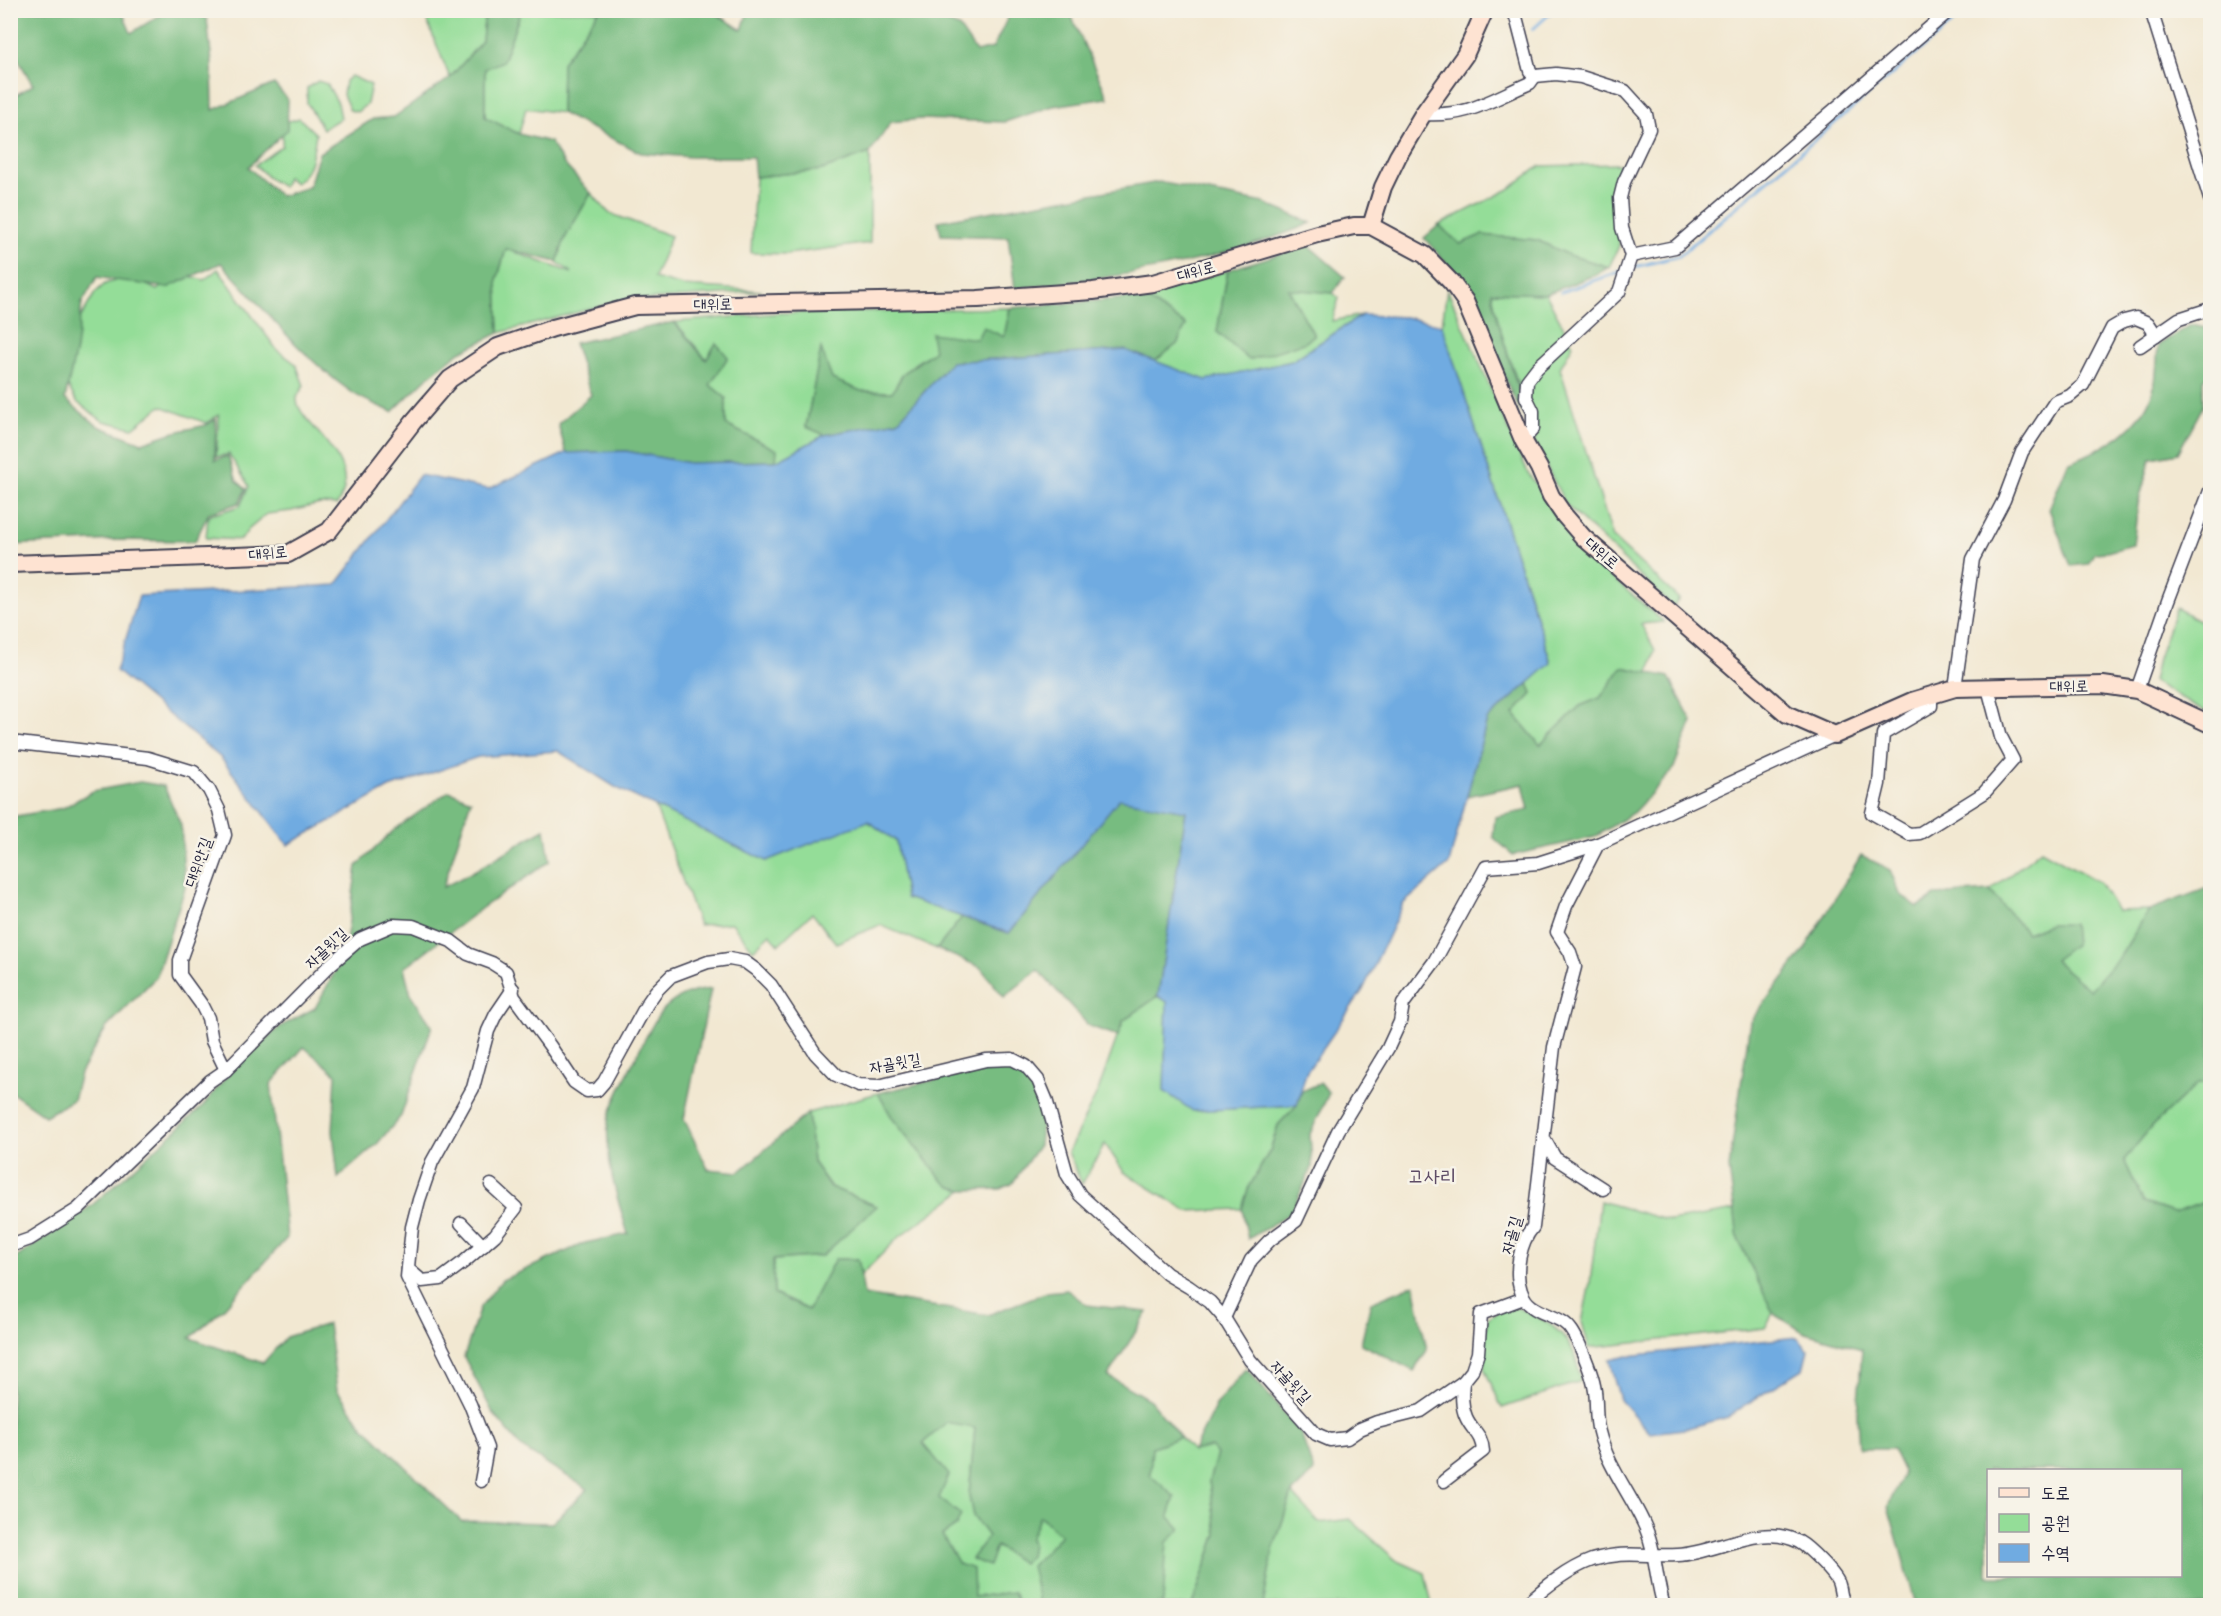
<svg xmlns="http://www.w3.org/2000/svg" width="2221" height="1616" viewBox="0 0 2221 1616" font-family="'Shantell Sans','Poor Story',sans-serif">
<style>
.green{fill:#94dd98;stroke:#5b806a;stroke-width:1.5}
.forest{fill:#77bc80;stroke:#4c6f5e;stroke-width:1.5;fill-rule:evenodd}
.water{fill:#70abe1;stroke:#49668e;stroke-width:1.5}
.lines{fill:none;stroke-linecap:round;stroke-linejoin:round}
.stream{stroke:#70abe1;stroke-width:3}
.street-casing{stroke:#414052;stroke-width:15}
.secondary-casing{stroke:#414052;stroke-width:20}
.street{stroke:#fff;stroke-width:12}
.secondary{stroke:#fee3d2;stroke-width:16}
.labels{text-anchor:middle;dominant-baseline:central;stroke-width:5;stroke-linejoin:round;paint-order:stroke}
.street-label{font-size:16px;fill:#22223b;stroke:#f7f3e8}
.quarter-label{font-size:20px;fill:#5e4c66;stroke:#f7f3e8}
</style>
<rect width="100%" height="100%" fill="#f7f3e8"/>
<filter id="ink" filterUnits="userSpaceOnUse"><feTurbulence type="fractalNoise" baseFrequency=".0167" numOctaves="2"/><feDisplacementMap in="SourceGraphic" scale="12" xChannelSelector="R" yChannelSelector="G"/><feConvolveMatrix kernelMatrix="1 2 1 2 8 2 1 2 1" color-interpolation-filters="sRGB"/></filter>
<filter id="wash" filterUnits="userSpaceOnUse"><feTurbulence type="fractalNoise" baseFrequency=".008" numOctaves="4" result="noise"/><feDisplacementMap in="SourceGraphic" scale="24" xChannelSelector="R" yChannelSelector="G"/><feGaussianBlur stdDeviation="1.35" result="paint"/><feColorMatrix in="noise" values="0 0 0 0 0 0 0 0 0 0 0 0 0 0 0 0 0 1.4 0 .05"/><feComposite in="paint" operator="in"/></filter>
<g filter="url(#wash)">
<rect width="100%" height="100%" fill="#f2e8d2"/>
<g class="green">
<polygon points="423,11 485,11 482,41 450,78"/>
<polygon points="521,11 599,11 562,63 561,113 526,108 519,134 485,118 485,68 503,61"/>
<polygon points="351,76 371,85 367,104 357,112 350,110 343,95 345,81"/>
<polygon points="318,81 327,84 338,103 341,118 323,129 307,103 307,88"/>
<path d="M299,118L316,134C313,152 312,173 295,183L287,177L283,187L271,180L255,165L282,146L283,123Z"/>
<polygon points="870,153 870,243 787,254 751,253 755,177 822,170"/>
<polygon points="1620,164 1619,246 1609,267 1569,255 1537,240 1481,235 1460,244 1439,225 1509,189 1540,166"/>
<polygon points="591,193 609,213 671,236 654,278 683,286 762,291 616,302 499,333 497,280 506,249 572,273 557,262 565,238"/>
<path d="M218,269L277,350L296,364L304,386C302,389 298,394 297,398C294,418 350,450 344,488C344,493 339,500 337,505L320,504L291,511L267,514L248,530L241,540L206,538L208,516L240,506L249,486L229,454L216,457L219,415L206,423L161,406L133,428L103,421L77,402L63,378L71,334L95,293L105,284L129,276L157,290L178,273L204,280Z"/>
<polygon points="1228,270 1217,332 1314,335 1288,288 1333,293 1339,298 1332,321 1362,315 1292,361 1206,381 1155,361 1177,344 1186,325 1143,297"/>
<polygon points="1447,289 1528,473 1585,555 1664,622 1641,624 1655,650 1649,673 1622,667 1600,698 1580,706 1540,745 1514,714 1532,694 1528,683 1551,662 1442,325"/>
<polygon points="1492,292 1546,294 1573,345 1560,368 1613,538 1679,599 1673,607 1566,505 1536,446 1526,418 1517,381 1496,317"/>
<path d="M1010,308L1004,338C969,340 931,346 905,372C900,377 896,385 893,392L861,391L832,379L821,350L806,426L825,435L776,461V450L726,425V398L710,385L707,360L675,322L780,313Z"/>
<polygon points="2176,608 2210,626 2210,703 2206,712 2153,682 2158,658"/>
<polygon points="655,806 766,861 867,821 896,841 906,898 962,917 937,949 880,925 836,943 812,913 779,944 770,934 753,950 732,923 699,925"/>
<polygon points="2041,850 2099,882 2117,911 2149,910 2121,955 2090,991 2053,959 2050,924 2027,933 1990,891"/>
<polygon points="1158,996 1167,1001 1164,1091 1194,1111 1297,1105 1278,1125 1271,1148 1248,1189 1242,1209 1187,1211 1124,1172 1105,1144 1082,1184 1068,1152 1098,1091 1123,1021"/>
<polygon points="2210,1082 2210,1200 2174,1214 2144,1203 2124,1160 2152,1126 2198,1083"/>
<polygon points="878,1093 893,1119 943,1181 951,1187 963,1190 898,1238 861,1275 858,1259 835,1259 808,1310 774,1294 773,1260 822,1256 876,1206 831,1187 813,1162 808,1113"/>
<polygon points="1600,1201 1670,1221 1735,1210 1738,1239 1773,1313 1765,1328 1589,1348 1582,1322 1590,1283"/>
<path d="M1507,1304C1531,1313 1560,1324 1572,1349C1577,1358 1578,1370 1581,1381L1502,1408L1484,1368L1487,1319Z"/>
<polygon points="946,1423 975,1427 969,1496 973,1516 988,1536 972,1559 995,1546 1032,1544 1030,1538 1040,1516 1061,1535 1032,1566 1040,1605 1019,1605 1014,1592 974,1597 959,1564 941,1535 938,1498 923,1443"/>
<polygon points="1180,1437 1193,1451 1211,1446 1217,1454 1209,1481 1217,1534 1192,1605 1162,1605 1168,1516 1149,1475 1152,1447"/>
<polygon points="1292,1493 1319,1523 1350,1519 1396,1560 1425,1573 1432,1605 1263,1605 1273,1550"/>
</g>
<g class="forest">
<path d="M11,10L122,11L131,33L167,11H198L207,19L212,63L213,110L274,84L288,100L287,130L248,167L280,196L309,187L319,153L373,119L394,117L450,78L482,41L485,11H521L503,61L485,69V117L519,134L550,142L564,164L591,193L565,238L557,262L506,249L497,280L499,333L460,352L428,377L392,412C378,405 362,400 350,391C300,356 263,307 221,263L167,288L97,277L82,303L76,349L65,399L98,426L142,443L171,433L206,425L216,419L215,460L228,456L237,481L246,489L239,503L209,513L195,541L115,540L11,545V98L33,85L11,47Z"/>
<polygon points="599,11 712,11 742,30 748,11 926,11 932,17 959,27 976,52 993,48 1011,11 1069,11 1108,98 1053,106 1005,122 921,119 891,122 870,153 822,170 755,177 753,157 691,157 641,153 561,113 562,63"/>
<path d="M1159,182L1264,203L1311,223C1218,263 1115,278 1015,289L1008,237L941,235L938,221Z"/>
<path d="M1439,225L1460,244L1481,235L1537,240L1569,255L1609,267L1597,274L1546,294L1492,292C1499,335 1516,376 1526,418C1503,385 1494,344 1477,308C1465,282 1443,259 1424,238Z"/>
<polygon points="1308,245 1345,277 1333,293 1288,289 1314,335 1306,342 1249,360 1217,332 1228,270"/>
<polygon points="1143,297 1186,325 1177,344 1155,361 1125,350 951,362 898,421 825,435 806,427 821,348 832,379 861,391 892,392 904,373 934,351 931,333 977,339 983,327 1004,337 1010,308"/>
<polygon points="674,322 706,360 716,343 728,357 710,385 726,398 726,425 777,450 776,461 689,463 626,451 566,453 558,424 591,395 574,343"/>
<path d="M2191,325L2210,329V373L2203,379V406L2178,453L2151,458L2138,504L2133,545L2107,552L2094,553L2088,564L2071,566L2049,509L2068,463C2104,449 2144,428 2154,387C2157,373 2157,358 2158,345Z"/>
<polygon points="1622,667 1669,677 1692,721 1673,770 1634,812 1595,837 1513,855 1493,837 1495,817 1529,810 1523,784 1467,796 1487,720 1528,683 1532,694 1514,714 1540,745 1580,706 1600,698"/>
<polygon points="140,782 164,786 181,825 185,888 156,977 106,1028 80,1073 73,1100 45,1116 11,1092 11,817 63,808 93,791"/>
<path d="M449,791L471,800L443,887C479,871 510,848 545,829L550,861L482,908L404,968L411,995L432,1026L401,1116L377,1144L338,1178L333,1131L336,1074L304,1047L271,1084L287,1238L223,1309L190,1338L263,1363L286,1337L328,1324L337,1390L363,1426L461,1521L552,1523L588,1489L522,1448L493,1413L464,1357L480,1307L502,1280L585,1243L628,1234C617,1198 605,1161 608,1122C608,1110 653,1020 662,1011C676,996 692,991 711,989L684,1119L708,1169L739,1172L808,1113L813,1162L830,1187L877,1206L822,1256L773,1260L774,1294L808,1310L835,1259H858L864,1295L988,1315L1047,1292L1067,1290L1087,1305L1148,1312L1108,1376L1150,1400L1180,1437L1152,1447L1150,1475L1175,1497L1169,1516L1181,1529L1167,1542L1163,1602L1155,1605H1040L1031,1566L1061,1535L1040,1516L1030,1538L1032,1544L1030,1556L1022,1563L996,1546L989,1566L971,1559L988,1536L973,1516L969,1496L975,1428L946,1423L923,1443L949,1475L939,1498L961,1515L956,1526L942,1535L959,1564L973,1569L974,1597L1014,1592L1019,1605L11,1606V1258L17,1257L91,1206L134,1168L203,1106L234,1067L281,1026L315,1008L344,955L357,866L394,830Z"/>
<polygon points="1119,798 1186,811 1158,996 1123,1021 1118,1036 1089,1026 1038,970 1004,997 980,967 937,949 962,917 1009,933"/>
<path d="M1861,855L1890,870L1900,894L1918,907L1937,895L1990,891L2027,933L2050,924H2073L2075,944L2054,960L2090,990L2121,955L2149,910L2210,887V1082L2198,1083L2152,1126L2124,1160L2144,1203L2174,1213L2210,1200V1605H1916L1888,1506L1904,1472L1893,1449H1859L1857,1415L1862,1349L1805,1333L1773,1313L1738,1239L1729,1168L1750,1022L1805,949ZM1988,1470H2180V1576H1988Z"/>
<polygon points="1013,1065 1033,1090 1042,1117 1039,1145 1012,1184 1001,1189 963,1190 951,1187 943,1181 893,1119 878,1093 957,1075"/>
<polygon points="1321,1083 1329,1093 1310,1134 1312,1167 1291,1213 1248,1239 1242,1209 1248,1189 1271,1149 1278,1125 1297,1105 1302,1091"/>
<polygon points="1414,1284 1427,1350 1414,1371 1361,1344 1371,1302"/>
<polygon points="1246,1368 1301,1433 1314,1472 1292,1493 1273,1550 1263,1605 1265,1605 1192,1605 1217,1534 1209,1481 1217,1454 1211,1447 1193,1451 1216,1405"/>
</g>
<g class="water">
<polygon points="1362,315 1405,317 1442,325 1551,663 1487,720 1449,864 1403,904 1363,990 1306,1073 1297,1105 1193,1111 1164,1091 1167,1002 1158,996 1186,811 1119,799 1009,933 906,898 896,841 868,821 766,861 615,787 558,751 478,757 389,788 288,845 221,758 116,671 139,596 336,585 420,475 488,489 566,453 626,451 689,463 776,461 825,435 898,421 951,362 1125,350 1206,380 1292,361"/>
<polygon points="1797,1337 1808,1350 1803,1369 1753,1400 1728,1417 1684,1429 1650,1433 1620,1400 1609,1360 1628,1356"/>
</g>
<g class="lines">
<g class="stream">
<polyline points="1533,29 1554,10"/>
<polyline points="1631,268 1679,256 1967,10"/>
<polyline points="1561,292 1622,271"/>
</g>
</g>
</g>
<g filter="url(#ink)">
<g class="lines">
<g class="street-casing">
<g id="street">
<polyline points="1511,10 1516,17 1530,71 1535,76 1556,74 1581,77 1625,91 1646,114 1649,129 1624,182 1620,198 1622,228 1631,256 1619,292 1537,368 1527,381 1526,397 1533,411 1533,429 1523,440"/>
<polyline points="2151,10 2210,199"/>
<path d="M1423,114C1470,117 1490,100 1530,83L1535,76"/>
<polyline points="1631,256 1675,247 1950,10"/>
<polyline points="2140,346 2179,319 2210,309"/>
<polyline points="1955,688 1973,559 2004,500 2022,452 2055,402 2070,396 2083,385 2112,328 2124,321 2136,318 2148,323 2156,335"/>
<polyline points="2137,690 2168,601 2210,491"/>
<polyline points="1931,696 1931,706 1883,734 1879,784 1872,813 1909,834 1920,833 1984,793 2013,760 2001,737 1988,688"/>
<polyline points="10,742 148,758 194,772 209,790 219,810 225,835 180,960 180,975 201,1004 208,1018 212,1041 226,1070"/>
<path d="M1598,844L1566,906L1557,932L1570,952L1575,967L1554,1047L1533,1227C1520,1242 1514,1272 1521,1291C1528,1312 1547,1312 1563,1322C1571,1327 1575,1336 1579,1344C1585,1357 1593,1377 1595,1391C1597,1405 1595,1419 1599,1432C1607,1465 1629,1492 1643,1522C1656,1548 1655,1578 1664,1606"/>
<polyline points="1543,1137 1555,1158 1603,1189"/>
<polyline points="461,1223 483,1246"/>
<polyline points="10,1246 30,1239 78,1209 210,1081 226,1070 331,964 360,939 393,925 413,926 451,941 468,954 492,963 506,972 514,997 550,1046 574,1082 587,1091 597,1090 604,1082 647,1004 656,991 671,976 708,962 729,959 745,962 756,970 771,985 815,1053 836,1075 858,1085 878,1086 986,1060 1012,1059 1026,1066 1038,1080 1046,1099 1067,1174 1080,1195 1167,1274 1189,1287 1210,1302 1224,1318 1250,1360 1316,1434 1330,1440 1347,1438 1360,1429 1377,1422 1421,1411 1463,1382 1472,1371 1478,1353 1481,1314 1524,1298"/>
<polyline points="408,1269 422,1281 441,1279 465,1261 495,1235 516,1208 491,1185"/>
<polyline points="1224,1318 1251,1260 1270,1240 1296,1221 1338,1131 1388,1048 1400,1022 1403,1004 1434,962 1486,867 1538,863 1598,844 1835,735"/>
<polyline points="481,1481 487,1448 470,1404 407,1277 412,1227 419,1200 432,1162 473,1088 488,1031 496,1014 513,989"/>
<path d="M1444,1481L1483,1451C1482,1434 1472,1431 1466,1417C1461,1406 1462,1394 1463,1382"/>
<path d="M1524,1606C1544,1588 1567,1569 1592,1560C1625,1550 1646,1557 1678,1555C1718,1553 1759,1522 1799,1542C1808,1547 1837,1575 1839,1585C1842,1595 1839,1595 1846,1606"/>
</g>
</g>
<g class="secondary-casing">
<g id="secondary">
<polyline points="1371,226 1383,187 1398,156 1423,114 1465,55 1485,10"/>
<polyline points="10,564 288,554 329,531 413,422 450,379 498,347 553,328 635,306 978,299 1093,291 1153,283 1317,234 1354,226 1371,226 1425,255 1452,283 1465,301 1523,440 1539,468 1551,496 1564,515 1583,537 1787,714 1835,735 1912,701 1955,688 2103,685 2137,690 2210,724"/>
</g>
</g>
<use href="#street" class="street"/>
<use href="#secondary" class="secondary"/>
</g>
</g>
<g class="labels">
<g class="street-label">
<text transform="translate(1196 271) rotate(-16)">대위로</text>
<text transform="translate(713 304) rotate(-1)">대위로</text>
<text transform="translate(268 553) rotate(-6)">대위로</text>
<text transform="translate(1602 553) rotate(41)">대위로</text>
<text transform="translate(2069 686) rotate(-1)">대위로</text>
<text transform="translate(198 862) rotate(-70)">대위안길</text>
<text transform="translate(326 948) rotate(-43)">자골윗길</text>
<text transform="translate(895 1063) rotate(-10)">자골윗길</text>
<text transform="translate(1511 1235) rotate(-74)">자골길</text>
<text transform="translate(1291 1382) rotate(48)">자골윗길</text>
</g>
<g class="quarter-label">
<text x="1432" y="1176">고사리</text>
</g>
</g>
<rect width="2221" height="1616" fill="none" stroke="#f7f3e8" stroke-width="36"/>
<rect x="1987" y="1469" width="195" height="108" fill="#f7f3e8" stroke="#a29fa3" stroke-width="1.5"/>
<rect x="1999" y="1488" width="30" height="9" fill="#fee3d2" stroke="#a29fa3" stroke-width="1.5"/>
<text x="2041" y="1499" font-size="18" fill="#22223b">도로</text>
<rect x="1999" y="1514" width="30" height="18" fill="#94dd98" stroke="#a29fa3" stroke-width="1.5"/>
<text x="2041" y="1529" font-size="18" fill="#22223b">공원</text>
<rect x="1999" y="1544" width="30" height="18" fill="#70abe1" stroke="#a29fa3" stroke-width="1.5"/>
<text x="2041" y="1559" font-size="18" fill="#22223b">수역</text>
</svg>
